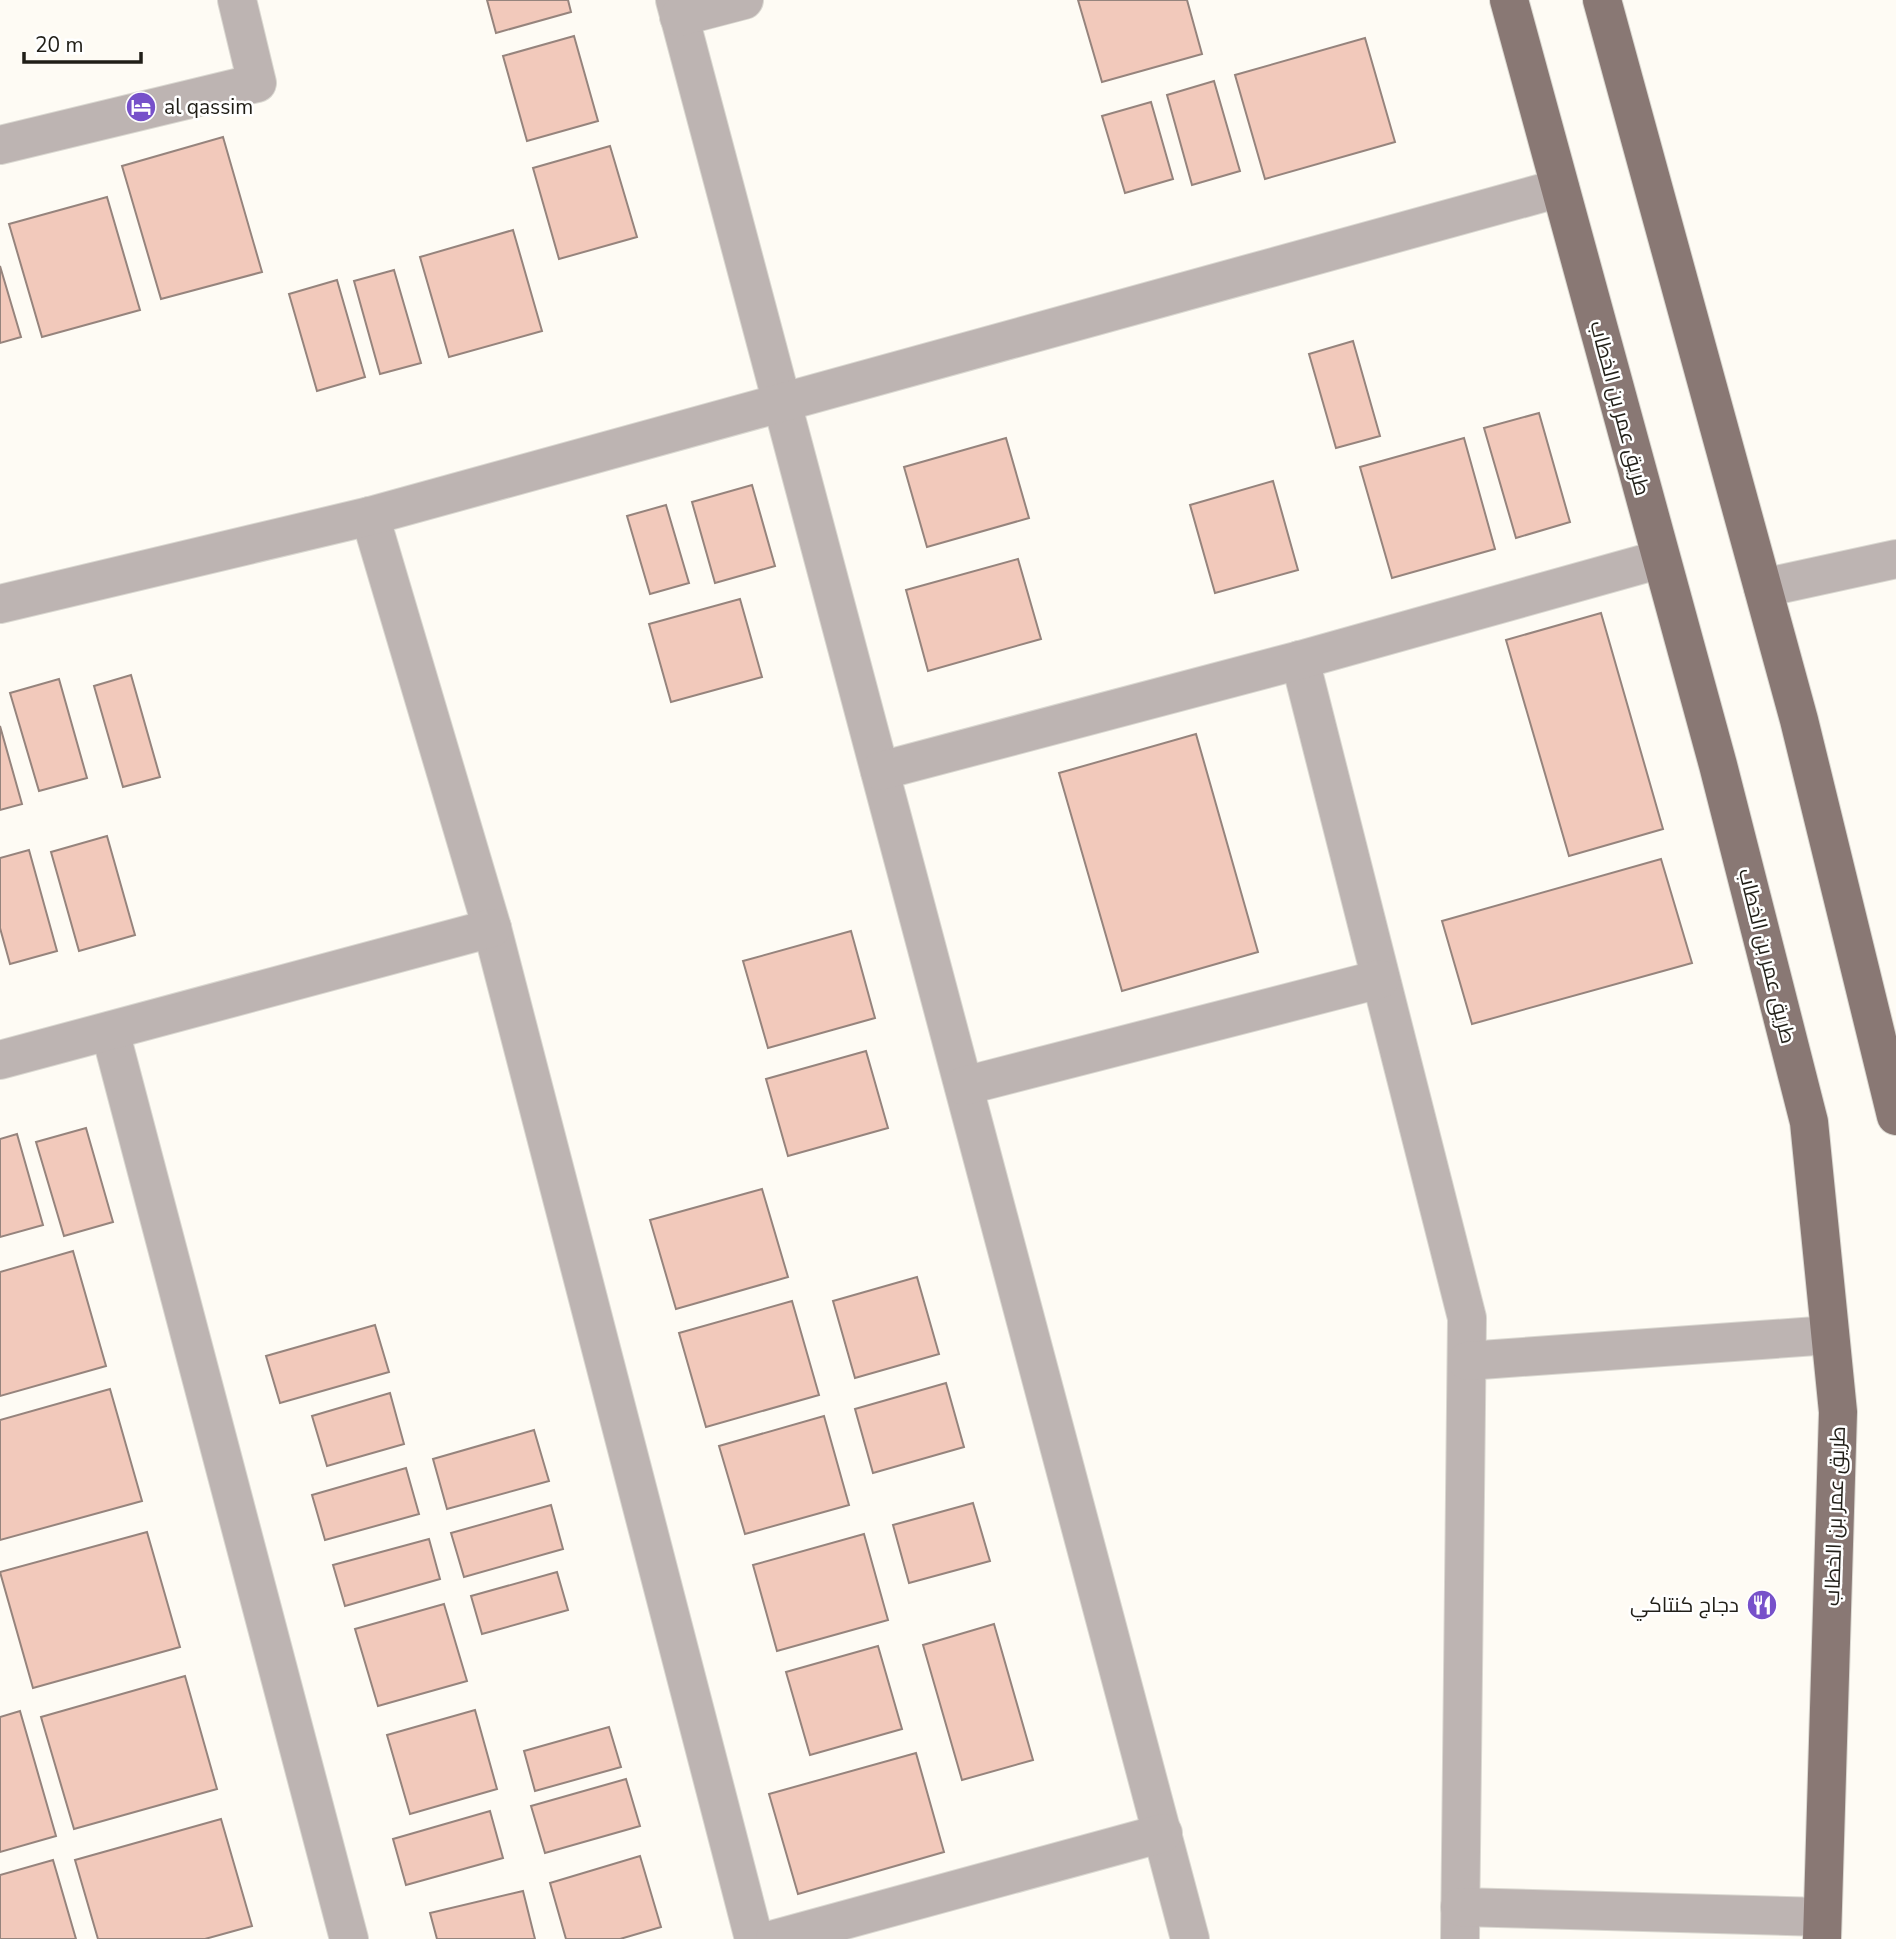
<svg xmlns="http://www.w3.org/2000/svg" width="1896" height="1939" viewBox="0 0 1896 1939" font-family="'Nunito Sans',Cairo,sans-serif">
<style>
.building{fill:#f2c9bb;stroke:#96847d;stroke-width:2}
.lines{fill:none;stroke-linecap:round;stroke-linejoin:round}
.minor-casing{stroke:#dad8d1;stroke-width:40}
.major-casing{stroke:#dad8d1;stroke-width:40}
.minor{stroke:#bdb4b2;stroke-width:38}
.major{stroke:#897874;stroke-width:38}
.labels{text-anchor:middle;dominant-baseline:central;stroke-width:5;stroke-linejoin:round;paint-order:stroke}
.poi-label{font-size:21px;fill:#201e17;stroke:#fff;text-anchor:start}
.street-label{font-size:21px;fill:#201e17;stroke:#fff}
</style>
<rect width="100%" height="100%" fill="#fefbf4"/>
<g class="building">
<polygon points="487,0 568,0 571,12 496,33"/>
<polygon points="1078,0 1187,0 1202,54 1102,82"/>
<polygon points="574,36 598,121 527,141 503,56"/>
<polygon points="1365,38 1395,142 1265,179 1235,75"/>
<polygon points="1214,81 1240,171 1192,185 1167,95"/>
<polygon points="1151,102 1173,179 1125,193 1102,116"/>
<polygon points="223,137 262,272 161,299 122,166"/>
<polygon points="610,146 637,237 559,259 533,168"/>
<polygon points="107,197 140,310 42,337 9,224"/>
<polygon points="513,230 542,331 449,357 420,257"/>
<polygon points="0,266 21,337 0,343"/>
<polygon points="394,270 421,363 380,374 354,281"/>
<polygon points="337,280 365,377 317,391 289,294"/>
<polygon points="1353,341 1380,436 1336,448 1309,354"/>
<polygon points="1539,413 1570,522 1516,538 1484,428"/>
<polygon points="1006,438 1029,518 927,547 904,467"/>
<polygon points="1464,438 1495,549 1392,578 1360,467"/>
<polygon points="1273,481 1298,570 1215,593 1190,505"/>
<polygon points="752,485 775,566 715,583 692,502"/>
<polygon points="666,505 689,583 650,594 627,516"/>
<polygon points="1018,559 1041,639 928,671 906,590"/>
<polygon points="740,599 762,677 671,702 649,624"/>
<polygon points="1601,613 1663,829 1569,856 1506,640"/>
<polygon points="131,675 160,777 123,787 94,686"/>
<polygon points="59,679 87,778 39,791 10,693"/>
<polygon points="0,726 22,804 0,810"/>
<polygon points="1196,734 1258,952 1122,991 1059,773"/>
<polygon points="107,836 135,935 79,951 51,852"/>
<polygon points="29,850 57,951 10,964 0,928 0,858"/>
<polygon points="1661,859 1692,963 1472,1024 1442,921"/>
<polygon points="851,931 875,1018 768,1048 743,961"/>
<polygon points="866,1051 888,1128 788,1156 766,1079"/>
<polygon points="86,1128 113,1222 64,1236 36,1142"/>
<polygon points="17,1134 43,1225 0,1237 0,1139"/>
<polygon points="762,1189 788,1277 676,1309 650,1220"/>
<polygon points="73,1251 106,1366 0,1396 0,1272"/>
<polygon points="917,1277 939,1354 855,1378 833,1301"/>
<polygon points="792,1301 819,1395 706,1427 679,1333"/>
<polygon points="375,1325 389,1372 280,1403 266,1356"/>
<polygon points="946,1383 964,1447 873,1473 855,1409"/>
<polygon points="110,1389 142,1501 0,1540 0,1420"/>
<polygon points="390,1393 404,1444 327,1466 312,1416"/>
<polygon points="824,1416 849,1505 745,1534 719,1446"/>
<polygon points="534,1430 549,1481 447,1509 433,1459"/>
<polygon points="406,1468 419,1514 325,1540 312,1495"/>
<polygon points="973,1503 990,1561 909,1583 893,1525"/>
<polygon points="551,1505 563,1549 464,1577 451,1533"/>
<polygon points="147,1532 180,1647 33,1688 0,1572"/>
<polygon points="864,1534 888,1620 777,1651 753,1565"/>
<polygon points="429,1539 440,1579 345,1606 333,1565"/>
<polygon points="557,1572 568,1610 482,1634 471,1596"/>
<polygon points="444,1604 467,1681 378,1706 355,1629"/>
<polygon points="994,1624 1033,1760 962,1780 923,1645"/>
<polygon points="878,1646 902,1729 810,1755 786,1672"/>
<polygon points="185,1676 217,1789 74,1829 41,1717"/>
<polygon points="475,1710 497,1789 410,1814 387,1735"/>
<polygon points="20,1711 56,1836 0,1852 0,1717"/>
<polygon points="609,1727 621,1767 535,1791 524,1751"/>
<polygon points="916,1753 944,1852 798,1894 769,1794"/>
<polygon points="626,1779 640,1826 545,1853 531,1806"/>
<polygon points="490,1811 503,1858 406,1885 393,1839"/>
<polygon points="221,1819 252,1926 205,1939 98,1939 75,1860"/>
<polygon points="640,1856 661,1927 620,1939 566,1939 550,1883"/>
<polygon points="53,1860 76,1939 0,1939 0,1875"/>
<polygon points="523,1891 535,1939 437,1939 430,1913"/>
</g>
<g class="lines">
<g class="minor-casing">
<g id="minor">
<polyline points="675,0 1190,1939"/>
<polyline points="679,17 744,0"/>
<polyline points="0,145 257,83 237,0"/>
<polyline points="370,516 492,928 754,1939"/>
<polyline points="1763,588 1896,559"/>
<polyline points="0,604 370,516 1560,188"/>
<polyline points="1300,660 1467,1318 1460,1939"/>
<polyline points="880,771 1300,660 1661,559"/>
<polyline points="110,1031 349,1939"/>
<polyline points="0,1060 492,928"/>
<polyline points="964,1086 1380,979"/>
<polyline points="1467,1361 1830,1335"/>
<polyline points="1460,1907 1822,1917"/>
<polyline points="775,1939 1163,1833"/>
</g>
</g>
<g class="major-casing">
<g id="major">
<polyline points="1509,0 1718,765 1809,1122 1838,1412 1822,1939"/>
<polyline points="1602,0 1799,720 1896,1116"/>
</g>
</g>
<use href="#minor" class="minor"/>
<use href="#major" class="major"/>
</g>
<defs>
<g id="hotel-disc" transform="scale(1.575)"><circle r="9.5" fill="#7751ca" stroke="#fff"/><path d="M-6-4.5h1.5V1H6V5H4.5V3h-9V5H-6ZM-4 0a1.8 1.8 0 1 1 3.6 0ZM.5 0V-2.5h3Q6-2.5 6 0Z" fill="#fff"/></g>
<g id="restaurant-disc" transform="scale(1.575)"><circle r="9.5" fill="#7751ca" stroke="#fff"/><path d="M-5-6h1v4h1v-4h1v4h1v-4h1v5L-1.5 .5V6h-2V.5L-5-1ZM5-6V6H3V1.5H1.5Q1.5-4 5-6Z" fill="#fff"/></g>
</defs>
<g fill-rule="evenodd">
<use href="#hotel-disc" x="141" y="107"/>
<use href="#restaurant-disc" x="1762" y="1605"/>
</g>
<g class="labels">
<g class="poi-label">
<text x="164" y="107">al qassim</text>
<text x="1739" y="1605" text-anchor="end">دجاج كنتاكي</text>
</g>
<g class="street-label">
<text transform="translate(1620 408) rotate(75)">طريق عمر بن الخطاب</text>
<text transform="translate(1767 956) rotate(76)">طريق عمر بن الخطاب</text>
<text transform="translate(1835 1516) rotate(-88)">طريق عمر بن الخطاب</text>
</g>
</g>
<path d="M24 52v10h117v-10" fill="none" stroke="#201e17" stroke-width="3.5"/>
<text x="35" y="52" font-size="21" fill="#201e17" stroke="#ffffff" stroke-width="5" paint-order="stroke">20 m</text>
</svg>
